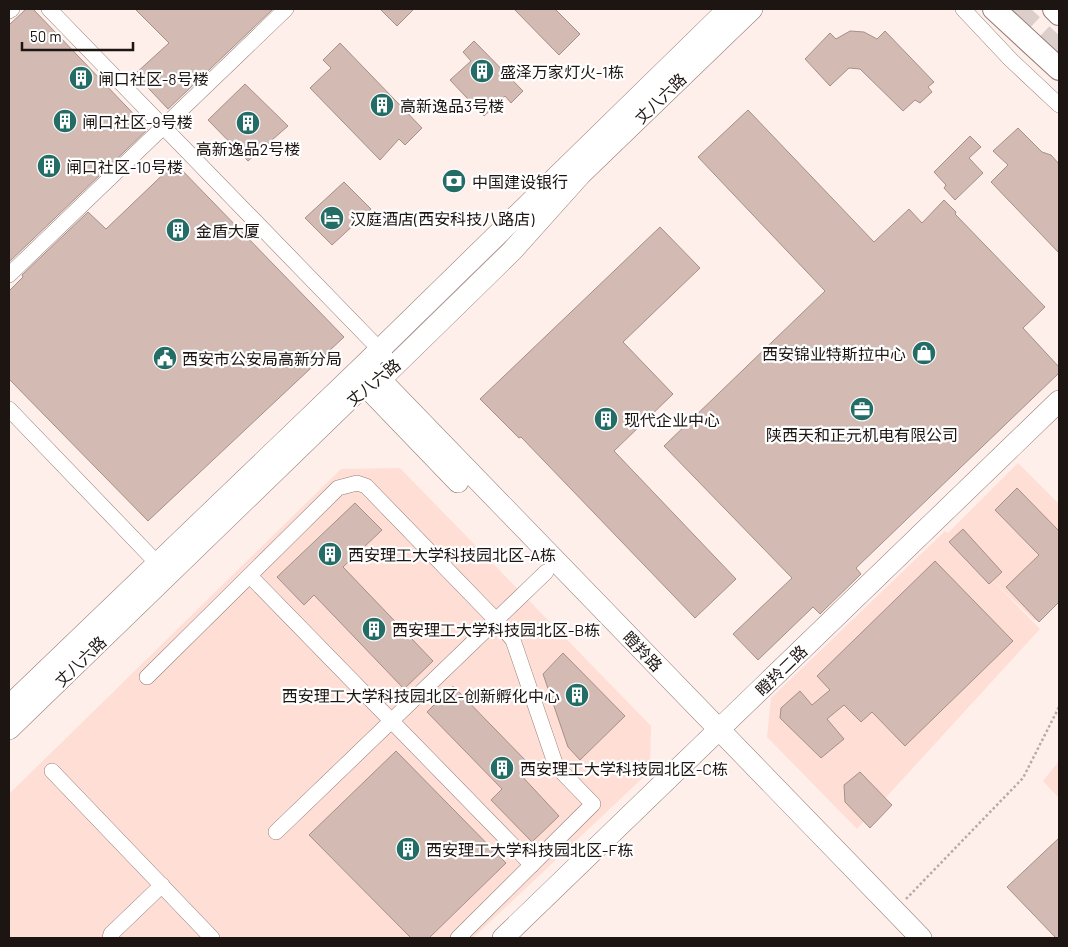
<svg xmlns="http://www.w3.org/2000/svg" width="1068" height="947" viewBox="0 0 1068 947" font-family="Barlow,'Noto Sans SC',sans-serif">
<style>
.built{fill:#ffded5}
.building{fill:#d3bbb4;stroke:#a58f88}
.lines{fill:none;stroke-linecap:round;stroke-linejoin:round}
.highway-tunnel{stroke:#dcceca;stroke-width:26;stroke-dasharray:26 13;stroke-linecap:butt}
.street-casing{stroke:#937d77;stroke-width:16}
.secondary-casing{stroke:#937d77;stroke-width:22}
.primary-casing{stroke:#937d77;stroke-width:24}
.path{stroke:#b7aaa6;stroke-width:2.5;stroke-dasharray:2.5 2.5;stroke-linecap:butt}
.street{stroke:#fff;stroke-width:15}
.secondary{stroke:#fff;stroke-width:21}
.primary{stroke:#fff;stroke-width:22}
.labels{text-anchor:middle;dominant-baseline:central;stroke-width:4.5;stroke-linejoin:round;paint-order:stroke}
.poi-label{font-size:16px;fill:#1d1512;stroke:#fff;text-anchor:start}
.street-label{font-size:16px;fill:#1d1512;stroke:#fff}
</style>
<rect width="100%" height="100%" fill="#feefeb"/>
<g class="built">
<polygon points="1018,463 1059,504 1059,597 1035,621 991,579 1040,629 857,829 767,737 771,698 945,531 948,533"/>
<polygon points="400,468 651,726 650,771 473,938 9,938 9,794 341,469"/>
<polygon points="1059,761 1059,798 1043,781"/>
</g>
<g class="building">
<polygon points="26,9 33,9 148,129 9,262 9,25"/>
<polygon points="135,9 273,9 168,109 135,74 169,43"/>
<polygon points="380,9 414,9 397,26"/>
<polygon points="514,9 555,9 580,34 559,55"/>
<polygon points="850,31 864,32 877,39 885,31 934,82 928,87 932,92 920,103 915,100 903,111 860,69 849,68 830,86 805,59 830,33 836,39"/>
<polygon points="474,41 523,91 511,103 505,96 484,116 450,80 471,61 463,52"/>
<polygon points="340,43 422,128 405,145 399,139 380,160 310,88 331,68 323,60"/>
<polygon points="245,84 288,126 248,161 208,120"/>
<polygon points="748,110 874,242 909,209 922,223 944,200 956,212 955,214 1045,307 1023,328 1059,367 1059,373 856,568 861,574 820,614 813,607 758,660 733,634 792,578 664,446 825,291 698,157"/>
<polygon points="1018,128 1042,152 1051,155 1059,164 1059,253 991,182 1008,165 993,151"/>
<polygon points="970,136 981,147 969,158 983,173 955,200 944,188 946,185 934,172"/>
<polygon points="175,163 344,337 148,521 9,379 9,291 23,277 22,275 88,212 106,229"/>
<polygon points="344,182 371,209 332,245 305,218"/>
<polygon points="660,227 700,268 623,342 673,394 614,451 736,579 695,618 521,437 519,438 480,399"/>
<polygon points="1017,488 1059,531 1059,602 1039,622 1006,587 1039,555 995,510"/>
<polygon points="355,503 382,530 343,567 433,661 404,689 314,595 304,605 277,577"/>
<polygon points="963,529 1002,572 989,584 949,542"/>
<polygon points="935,561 1013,641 905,746 872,712 861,722 844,705 827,719 844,739 821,758 780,718 781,708 800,691 812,705 830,690 817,676"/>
<polygon points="563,653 625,716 580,760 568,747 543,674"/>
<polygon points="453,686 528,763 519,773 559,816 532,842 491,800 502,789 427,712"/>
<polygon points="396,751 506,863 429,938 411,938 309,835"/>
<polygon points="860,772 892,805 870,828 845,802 844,785"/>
<polygon points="1059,838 1059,938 1056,938 1007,887"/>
</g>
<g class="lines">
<polyline class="highway-tunnel" points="1012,9 1059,53"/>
<g class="street-casing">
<g id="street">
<polyline points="49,9 385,355"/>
<polyline points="963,9 1011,60 1059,105"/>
<polyline points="9,11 12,9"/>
<polyline points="9,275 286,9"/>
<polyline points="9,409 157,563"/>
<polyline points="250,576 532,865"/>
<polyline points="147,677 338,488 357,483 366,486 496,620 513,640 556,766 593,804 458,938"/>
<polyline points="52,771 212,938"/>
<polyline points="276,832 546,572"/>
<polyline points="110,938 111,934 162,885"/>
</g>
</g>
<g class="secondary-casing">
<g id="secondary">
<polyline points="372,371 921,938"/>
<polyline points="356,376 458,482"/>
<polyline points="9,706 365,364 728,9"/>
<polyline points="9,729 364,385 380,380 512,251 581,174 752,9"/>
<polyline points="503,938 1059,401"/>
</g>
</g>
<g class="primary-casing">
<g id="primary">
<polyline points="994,9 1059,69"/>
<polyline points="1054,9 1059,14"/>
</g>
</g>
<polyline class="path" points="906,899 1023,778 1059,707"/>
<use href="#street" class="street"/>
<use href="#secondary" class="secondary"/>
<use href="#primary" class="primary"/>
</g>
<defs>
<g id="building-disc" transform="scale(1.25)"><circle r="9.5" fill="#246d66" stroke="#fff"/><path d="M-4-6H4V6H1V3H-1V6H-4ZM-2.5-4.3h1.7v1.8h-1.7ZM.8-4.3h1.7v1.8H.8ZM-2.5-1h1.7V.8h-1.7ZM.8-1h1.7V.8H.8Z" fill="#fff"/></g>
<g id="bank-disc" transform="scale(1.25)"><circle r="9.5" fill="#246d66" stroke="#fff"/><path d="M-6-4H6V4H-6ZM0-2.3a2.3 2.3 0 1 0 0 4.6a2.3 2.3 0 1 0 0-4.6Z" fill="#fff"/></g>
<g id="hotel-disc" transform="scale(1.25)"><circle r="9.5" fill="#246d66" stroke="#fff"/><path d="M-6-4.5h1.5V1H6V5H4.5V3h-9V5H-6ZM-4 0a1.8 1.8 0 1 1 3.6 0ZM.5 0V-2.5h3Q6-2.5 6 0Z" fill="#fff"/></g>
<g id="shop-disc" transform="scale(1.25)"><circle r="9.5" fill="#246d66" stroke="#fff"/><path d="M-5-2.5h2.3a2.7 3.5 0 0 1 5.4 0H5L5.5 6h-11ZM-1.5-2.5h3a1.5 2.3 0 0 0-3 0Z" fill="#fff"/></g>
<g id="civic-disc" transform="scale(1.25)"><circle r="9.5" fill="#246d66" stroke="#fff"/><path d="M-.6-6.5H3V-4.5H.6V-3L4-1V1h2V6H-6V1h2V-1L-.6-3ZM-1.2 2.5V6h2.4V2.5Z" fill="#fff"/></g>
<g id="office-disc" transform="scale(1.25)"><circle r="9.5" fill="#246d66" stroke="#fff"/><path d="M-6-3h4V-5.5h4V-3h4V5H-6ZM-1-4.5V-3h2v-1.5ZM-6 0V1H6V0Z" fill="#fff"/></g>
</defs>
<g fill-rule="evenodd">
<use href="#building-disc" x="482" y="71"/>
<use href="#building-disc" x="81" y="78"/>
<use href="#building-disc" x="382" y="105"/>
<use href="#building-disc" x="65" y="121"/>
<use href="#building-disc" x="248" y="123"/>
<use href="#building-disc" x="49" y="166"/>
<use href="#bank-disc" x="454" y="181"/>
<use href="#hotel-disc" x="332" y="218"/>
<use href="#building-disc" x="178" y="230"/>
<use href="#shop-disc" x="924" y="353"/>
<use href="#civic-disc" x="165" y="358"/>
<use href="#office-disc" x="862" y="409"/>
<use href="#building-disc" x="606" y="419"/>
<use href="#building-disc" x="330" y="554"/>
<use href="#building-disc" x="374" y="629"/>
<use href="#building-disc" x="577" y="695"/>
<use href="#building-disc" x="502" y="768"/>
<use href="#building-disc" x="408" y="849"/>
</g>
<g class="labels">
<g class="poi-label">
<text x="500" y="71">盛泽万家灯火-1栋</text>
<text x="98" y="78">闸口社区-8号楼</text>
<text x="400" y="105">高新逸品3号楼</text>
<text x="82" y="121">闸口社区-9号楼</text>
<text x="248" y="148" text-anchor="middle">高新逸品2号楼</text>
<text x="66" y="166">闸口社区-10号楼</text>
<text x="472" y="181">中国建设银行</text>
<text x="350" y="218">汉庭酒店(西安科技八路店)</text>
<text x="196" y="230">金盾大厦</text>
<text x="906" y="353" text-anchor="end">西安锦业特斯拉中心</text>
<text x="182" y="358">西安市公安局高新分局</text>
<text x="624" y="419">现代企业中心</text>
<text x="862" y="434" text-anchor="middle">陕西天和正元机电有限公司</text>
<text x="348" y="554">西安理工大学科技园北区-A栋</text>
<text x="392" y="629">西安理工大学科技园北区-B栋</text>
<text x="560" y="695" text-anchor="end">西安理工大学科技园北区-创新孵化中心</text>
<text x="520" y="768">西安理工大学科技园北区-C栋</text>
<text x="426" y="849">西安理工大学科技园北区-F栋</text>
</g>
<g class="street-label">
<text transform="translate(660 98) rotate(-44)">丈八六路</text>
<text transform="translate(373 382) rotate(-39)">丈八六路</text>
<text transform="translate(643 651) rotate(46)">瞪羚路</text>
<text transform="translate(80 661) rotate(-44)">丈八六路</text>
<text transform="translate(781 670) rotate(-44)">瞪羚二路</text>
</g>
</g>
<rect width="1068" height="947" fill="none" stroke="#1d1512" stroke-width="20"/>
<path d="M22 42v8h111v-8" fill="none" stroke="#1d1512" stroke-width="2.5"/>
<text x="30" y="42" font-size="15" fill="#1d1512" stroke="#ffffff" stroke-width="4" paint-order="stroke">50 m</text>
</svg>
